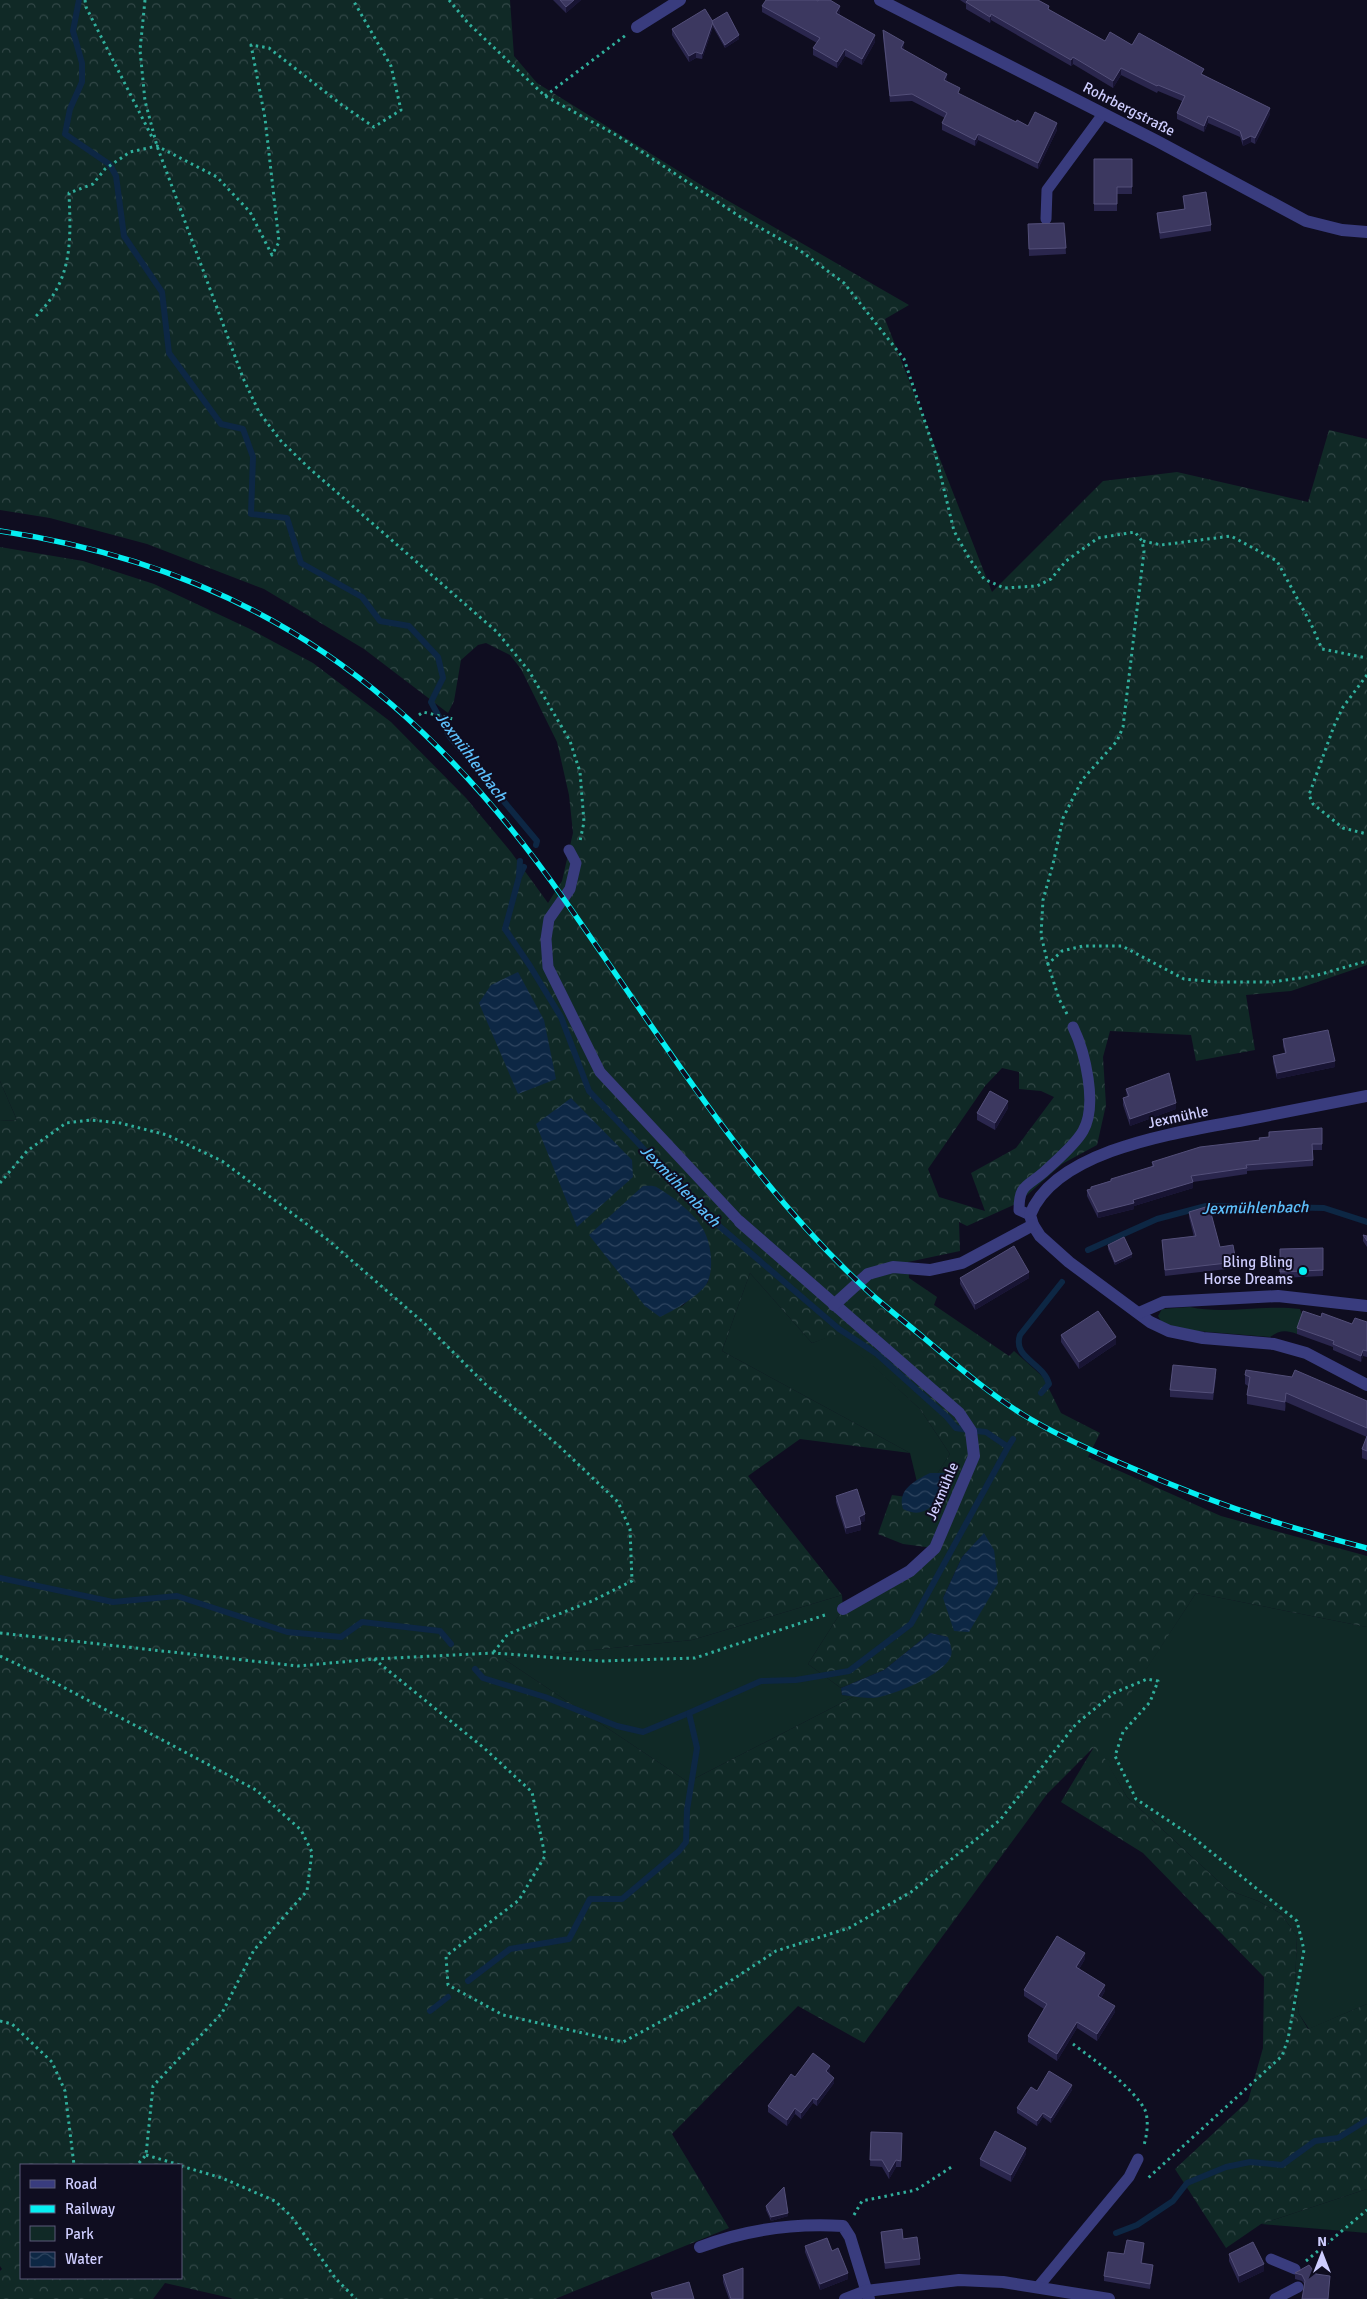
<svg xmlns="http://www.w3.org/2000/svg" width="1367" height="2299" viewBox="0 0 1367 2299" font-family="Signika,sans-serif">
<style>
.green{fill:#102926}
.forest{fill:url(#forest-crowns);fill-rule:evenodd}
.water{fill:url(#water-waves)}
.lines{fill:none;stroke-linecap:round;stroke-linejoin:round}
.stream{stroke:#0d2744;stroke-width:6}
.path{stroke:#30af9c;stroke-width:3;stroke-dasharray:2.5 4;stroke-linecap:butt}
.lane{stroke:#393c7e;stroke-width:11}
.street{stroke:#393c7e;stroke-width:12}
.rail-casing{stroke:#05eff2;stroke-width:5.5}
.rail{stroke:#0f0d20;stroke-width:4;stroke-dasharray:11;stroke-linecap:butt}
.wall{fill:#2a264d}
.shaded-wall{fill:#181433}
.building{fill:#3c3860;stroke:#534f79}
.poi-dot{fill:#05eff2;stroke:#0f0d20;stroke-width:2}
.labels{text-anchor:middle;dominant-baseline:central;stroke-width:4;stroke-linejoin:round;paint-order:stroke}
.street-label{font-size:15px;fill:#cecdfe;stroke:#0f0d20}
.poi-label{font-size:15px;fill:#cecdfe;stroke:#0f0d20;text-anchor:end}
.water-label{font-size:16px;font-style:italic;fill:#5dc0fc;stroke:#0f0d20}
</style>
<defs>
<pattern id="forest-crowns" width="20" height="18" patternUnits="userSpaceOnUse" patternTransform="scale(1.25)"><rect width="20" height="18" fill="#102926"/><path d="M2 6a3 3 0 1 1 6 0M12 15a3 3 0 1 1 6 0" fill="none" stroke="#324747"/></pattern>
<pattern id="water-waves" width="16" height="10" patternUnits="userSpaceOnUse" patternTransform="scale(1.25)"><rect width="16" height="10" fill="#0d2744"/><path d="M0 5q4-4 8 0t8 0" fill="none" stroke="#2f4560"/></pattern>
</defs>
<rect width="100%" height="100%" fill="#0f0d20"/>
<g class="green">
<polygon points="0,1081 17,1120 0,1121"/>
<polygon points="750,1273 812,1343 838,1333 920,1409 950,1454 921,1499 910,1453 722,1351"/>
<path d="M1190,1307C1226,1315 1263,1304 1300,1309L1303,1317L1297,1334C1286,1330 1280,1330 1270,1337L1184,1330L1162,1323L1158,1316L1162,1309Z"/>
<polygon points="1196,1593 1367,1627 1367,2004 1309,2029 1299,2014 1295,1984 1297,1936 1280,1913 1258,1901 1228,1890 1127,1797 1096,1745"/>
<polygon points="842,1595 843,1609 808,1664 841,1688 842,1695 855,1696 688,1782 504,1659 692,1640"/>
<polygon points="1367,2189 1367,2233 1261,2224"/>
</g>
<path class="forest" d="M0,0H510L514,56L537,83L706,188L909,305L885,319L992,592L1103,481L1177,472L1308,502L1329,430L1367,439V965L1291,991L1246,995L1255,1050L1196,1061L1191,1035L1110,1031L1103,1057L1106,1105L1097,1145L1062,1164L1018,1203L967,1226L959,1222L960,1251L908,1262L909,1278L937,1297L934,1305L1009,1356L1014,1351L1043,1377L1061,1413L1100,1433L1088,1457L1221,1516L1367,1556V1627L1196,1593L1097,1745L1127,1797L1228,1890L1258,1901L1280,1913L1297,1936L1295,1984L1299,2014L1308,2029L1367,2004V2189L1261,2224L1226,2248L1175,2169L1248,2101L1263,2048L1264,1977L1143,1853L1061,1802L1094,1747L1047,1794L864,2043L798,2006L672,2134L729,2228L555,2299H235L165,2283L153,2299H0V2271L2,2269L0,2266V1121L17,1120L0,1081V547L83,561L154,584L250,629L313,663L391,722L466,798L511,852L548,903L562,881L573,833L569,795L557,742L521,669L510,655L486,643L478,645L461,660L454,701L448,713L364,649L264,589L147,544L50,518L0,510ZM1002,1068L1019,1072V1089L1041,1091L1054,1097L1016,1148L971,1173L985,1211L939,1197L928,1169L985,1086ZM711,1266L708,1282L680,1308ZM750,1273L812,1343L838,1334L920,1409L950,1454L921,1499L892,1495L878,1534L903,1544L934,1548L843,1609L808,1664L841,1688L884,1670L930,1633L948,1637L872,1698L855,1696L688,1782L504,1659L692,1640L842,1595L748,1476L800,1439L910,1453L722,1351ZM984,1534L943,1598L962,1557ZM21,2165H181V2278H21Z"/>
<g class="water">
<polygon points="518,972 544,1020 556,1079 518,1094 479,1003 491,985"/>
<polygon points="571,1098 632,1160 633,1177 577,1227 536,1124"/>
<path d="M643,1186C648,1186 654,1185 658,1188C671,1195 696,1215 703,1229C711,1243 714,1266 708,1281C703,1294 673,1311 660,1317L645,1306L589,1235Z"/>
<path d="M930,1473H945L947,1481L945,1496C928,1507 924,1519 903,1509C897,1490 914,1481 930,1473Z"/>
<polygon points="984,1533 994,1550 998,1583 969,1632 954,1631 943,1598 962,1557"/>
<path d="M930,1633L948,1637C950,1643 953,1651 951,1656C944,1675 892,1696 873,1698C863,1698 852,1696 842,1695L841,1688L884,1670Z"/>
</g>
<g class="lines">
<g class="stream">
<polyline points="79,0 73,31 82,63 82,82 70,109 65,134 109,164"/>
<polyline points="110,165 116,176 124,236 162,292 169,353 221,424 243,429 253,457 251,514 287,518 301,563 362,597 380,621 409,626 438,657 443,678 431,702 450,737 537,841 536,845"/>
<polyline points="524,867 519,877 505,929 530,966 561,1017 589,1091 704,1213 839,1329 877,1354 947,1417 956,1428 968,1430"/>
<polyline points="519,876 520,861"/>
<polyline points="1088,1250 1157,1219 1206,1206 1324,1208 1367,1222"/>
<path d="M1041,1393L1049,1384C1044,1363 1012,1358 1020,1335L1062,1282"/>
<polyline points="977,1431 986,1432 1008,1447 1013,1439"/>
<polyline points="0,1578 113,1602 177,1596 287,1632 341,1637 362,1622 440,1631 451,1644"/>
<polyline points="475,1669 483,1678 545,1697 617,1726 643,1732 689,1713"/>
<polyline points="468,1981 510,1949 569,1939 590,1899 622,1899 679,1851 686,1842 687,1810 697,1748 689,1713 761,1681 796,1680 849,1671 911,1624 1008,1447"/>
<polyline points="430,2011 448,1997"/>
<polyline points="1116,2233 1137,2225 1173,2201 1187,2183 1226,2167 1250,2162 1282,2165 1315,2141 1338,2138 1367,2120"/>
</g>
<g class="path">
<polyline points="85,0 86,7 153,139"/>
<polyline points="145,0 140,50 145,101 157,146 243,378 259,412 281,441 309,468 497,632 529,671 570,741 580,772 584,822 580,841"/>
<polyline points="449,0 468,23 545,96 618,136 739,216 798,249 844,283 904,359 935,452 954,531 969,558 984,579 1004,588 1037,586 1051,579 1066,561 1098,538 1135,532 1142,541 1144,551 1123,727 1117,741 1082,780 1063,818 1053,864 1043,900 1041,935 1048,964"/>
<polyline points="545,96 626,35"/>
<path d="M36,316C73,280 71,241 69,193L93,184L105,169L130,152L157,146L217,177L250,212L272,255L279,242L265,118L251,45L269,48L342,105L374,127L401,110L391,66L353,0"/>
<polyline points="1143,541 1161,545 1231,536 1277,561 1311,624 1322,649 1367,658"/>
<polyline points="1367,675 1343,707 1334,726 1309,795 1313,804 1343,828 1367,834"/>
<polyline points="419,715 423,712 453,719"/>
<polyline points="1067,1014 1059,999 1048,964 1062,951 1083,946 1122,946 1184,979 1216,982 1272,982 1314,976 1367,961"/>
<polyline points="0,1183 27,1151 66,1123 91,1120 120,1123 167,1135 222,1161 328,1240 424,1323 484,1383 559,1446 618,1502 630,1529 632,1581 592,1601 508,1634 493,1653"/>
<polyline points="0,1633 298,1666 374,1659 493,1653 601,1661 695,1658 828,1614"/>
<polyline points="0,1656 50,1680 256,1790 301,1830 312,1852 307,1891 254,1950 222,2013 153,2086 146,2155 137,2165"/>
<polyline points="374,1659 484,1748 532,1792 545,1856 519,1900 446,1956 448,1985 503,2015 623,2042 706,1997 776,1951 849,1928 911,1892 1000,1820 1076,1724 1114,1693 1147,1679 1158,1681 1150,1702 1123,1732 1115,1756 1136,1799 1190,1835 1297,1921 1304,1950 1288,2039 1282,2056 1147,2179"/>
<polyline points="0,2021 12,2024 52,2062 65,2091 74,2165"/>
<path d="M1073,2044C1094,2060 1132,2086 1145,2110C1149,2120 1147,2135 1144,2145"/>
<polyline points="146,2155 180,2165"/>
<polyline points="181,2166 222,2178 275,2201 291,2216 336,2279 356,2299"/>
<polyline points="854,2215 862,2201 916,2190 953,2166"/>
<polyline points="1306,2261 1367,2210"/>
</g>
<g class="lane">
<polyline points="1046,219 1047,190 1103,114"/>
<polyline points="569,850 576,863 570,889 549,919 546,939 548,967 600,1072 740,1222"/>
<path d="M1030,1215L1019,1210C1019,1184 1027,1187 1044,1172C1056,1161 1075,1145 1083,1131C1098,1105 1085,1052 1073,1027"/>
<polyline points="1271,2259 1295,2269"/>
<polyline points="1038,2287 1129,2177 1138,2159"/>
<polyline points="1275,2299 1298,2287"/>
</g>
<g class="street">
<polyline points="880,0 1157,141 1306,221 1342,230 1367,232"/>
<polyline points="637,27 680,0"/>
<path d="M1367,1096C1326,1104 1285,1112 1244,1120C1182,1132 1056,1148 1030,1215L1033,1225L1040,1236L1069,1262L1150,1322L1169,1331L1203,1338L1274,1344L1306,1353L1367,1385"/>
<polyline points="740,1222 959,1413 971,1431 974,1456 935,1548 910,1571 843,1609"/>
<polyline points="834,1305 868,1274 893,1267 930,1270 962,1263 1033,1225"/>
<polyline points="1139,1313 1164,1302 1278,1296 1367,1306"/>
<path d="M700,2247C745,2230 795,2223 843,2226L850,2237L869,2299"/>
<polyline points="845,2299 866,2291 959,2280 1003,2282 1109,2299"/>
</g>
<g class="rail-casing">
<path id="rail" d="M0,531C255,569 421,694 566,902C661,1037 747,1180 870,1293C887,1308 906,1323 924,1338C955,1364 987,1392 1022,1414C1054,1434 1090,1450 1125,1465C1204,1500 1283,1527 1367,1548"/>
</g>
<use href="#rail" class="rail"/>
</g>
<g class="wall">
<polygon points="553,0 581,0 566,13"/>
<polygon points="960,0 1038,0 1049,10 1105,41 1132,45 1204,75 1270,114 1255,144 1251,142 1243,146 1240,137 1208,123 1204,132 1177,119 1177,113 1182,101 1158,91 1157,93 1121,75 1113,88 1073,64 1071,66 991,20 990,23 966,9 966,4"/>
<polygon points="762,6 840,12 839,14 875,42 862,65 845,56 837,68 813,55 813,48 817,43 762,12"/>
<polygon points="712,21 739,39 725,48 713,27 702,59 696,58 689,62 672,35 672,29"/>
<polygon points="883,30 904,48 903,49 947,80 946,81 960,95 1016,122 1028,126 1057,130 1038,169 978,140 975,146 942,130 942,123 945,118 912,101 890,102 883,37"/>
<polygon points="1094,159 1132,159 1132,194 1117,194 1117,211 1094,211"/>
<polygon points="1183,196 1211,225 1211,231 1160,239 1157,219 1157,213 1184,209"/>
<polygon points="1064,223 1066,254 1029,256 1028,224"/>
<polygon points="1283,1039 1335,1067 1277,1079 1273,1062 1273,1056 1285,1053 1283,1046"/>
<polygon points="1126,1089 1176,1109 1130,1126 1123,1105 1123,1098 1127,1097"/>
<polygon points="1008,1108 995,1130 977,1120 977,1113"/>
<polygon points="1322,1128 1322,1150 1313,1150 1313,1166 1247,1171 1247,1174 1193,1182 1193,1188 1134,1206 1134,1209 1098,1218 1087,1196 1087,1190 1091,1189 1091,1187 1152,1167 1152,1162 1260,1140 1269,1137 1269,1132"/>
<polygon points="1189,1212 1220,1247 1236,1262 1236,1268 1165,1276 1162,1240 1194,1237 1189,1217"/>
<polygon points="1363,1235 1367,1241 1367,1247 1363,1241"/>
<polygon points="1108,1245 1132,1257 1115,1265 1108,1249"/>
<polygon points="1323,1248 1323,1276 1280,1278 1280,1249"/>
<polygon points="960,1278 1029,1278 975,1310 960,1284"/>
<polygon points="1321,1317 1352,1324 1367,1322 1367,1357 1363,1356 1361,1362 1333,1350 1333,1347 1297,1334 1297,1328"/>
<polygon points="1061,1335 1116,1344 1079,1369 1061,1342"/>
<polygon points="1245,1375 1367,1401 1367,1460 1362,1458 1362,1449 1367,1437 1286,1402 1285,1411 1247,1404 1247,1395 1248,1386 1245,1384"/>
<polygon points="1216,1376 1213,1400 1170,1397 1170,1390"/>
<polygon points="836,1496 865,1521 860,1522 861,1530 846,1534 836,1502"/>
<polygon points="1085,1959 1079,1969 1105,1991 1101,1998 1115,2012 1097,2041 1077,2028 1057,2061 1028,2042 1028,2036 1044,2009 1024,1996 1024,1990"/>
<polygon points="830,2072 829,2073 834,2083 817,2106 813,2103 801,2119 795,2114 787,2126 768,2112 768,2106 795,2077"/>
<polygon points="1072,2090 1051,2123 1043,2117 1037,2126 1017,2113 1017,2108 1037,2091"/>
<polygon points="871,2132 902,2133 901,2167 896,2167 889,2179 882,2167 870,2166"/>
<polygon points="1026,2154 1011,2182 980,2166 980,2159"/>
<polygon points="766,2206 788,2216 771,2221 766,2210"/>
<polygon points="881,2232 903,2239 920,2259 920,2265 885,2269 881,2238"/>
<polygon points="805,2246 832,2251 848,2279 820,2290 805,2252"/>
<polygon points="1144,2248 1142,2263 1153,2271 1150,2289 1104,2281 1104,2276 1124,2254"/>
<polygon points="1229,2254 1264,2271 1239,2283 1229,2261"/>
<polygon points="1295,2273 1316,2274 1330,2281 1305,2285 1302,2281 1295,2279"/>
<polygon points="723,2275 743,2299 729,2299 723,2282"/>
</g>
<g class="shaded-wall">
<polygon points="574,0 581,0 566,13 566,7"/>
<polygon points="840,6 840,12 836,19 836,13"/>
<polygon points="991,14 991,20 990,23 990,17"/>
<polygon points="713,22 713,27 702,59 702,54"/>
<polygon points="739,35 739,39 725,48 725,45"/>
<polygon points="875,35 875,42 862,65 862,59"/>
<polygon points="904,42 904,48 901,54 901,48"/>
<polygon points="845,49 845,56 837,68 837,62"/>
<polygon points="696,52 696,58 689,62 689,56"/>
<polygon points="1073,57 1073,64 1071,66 1071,60"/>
<polygon points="1121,68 1121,75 1113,88 1113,81"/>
<polygon points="947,74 947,80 944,86 944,80"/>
<polygon points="1270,108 1270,114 1255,144 1255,138"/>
<polygon points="1208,116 1208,123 1204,132 1204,126"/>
<polygon points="1057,123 1057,130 1038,169 1038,163"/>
<polygon points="978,134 978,140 975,146 975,140"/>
<polygon points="1251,136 1251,142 1243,146 1243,140"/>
<polygon points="1335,1061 1335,1067 1277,1079 1277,1073"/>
<polygon points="1008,1101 1008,1108 995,1130 995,1123"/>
<polygon points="1176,1103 1176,1109 1130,1126 1130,1119"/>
<polygon points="1193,1182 1193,1188 1134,1206 1134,1209 1098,1218 1098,1212 1133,1200"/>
<polygon points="1132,1254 1132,1257 1115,1265 1115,1262"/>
<polygon points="1029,1272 1029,1278 975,1310 975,1304"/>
<polygon points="1116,1337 1116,1344 1079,1369 1079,1362"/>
<polygon points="1363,1350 1363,1356 1361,1362 1361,1356"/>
<polygon points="1286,1393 1286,1402 1285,1411 1285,1402"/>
<polygon points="865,1514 865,1521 859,1523 859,1517"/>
<polygon points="861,1524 861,1530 846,1534 846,1528"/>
<polygon points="1085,1953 1085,1959 1076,1974 1076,1967"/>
<polygon points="1105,1985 1105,1991 1098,2003 1098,1996"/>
<polygon points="1115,2006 1115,2012 1097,2041 1097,2034"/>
<polygon points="1077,2022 1077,2028 1057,2061 1057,2054"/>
<polygon points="830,2066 830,2072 826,2077 826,2071"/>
<polygon points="834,2078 834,2083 817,2106 817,2100"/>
<polygon points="1072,2085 1072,2090 1051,2123 1051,2118"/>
<polygon points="813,2098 813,2103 801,2119 801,2113"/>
<polygon points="795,2108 795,2114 787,2126 787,2120"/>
<polygon points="1043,2113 1043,2117 1037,2126 1037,2121"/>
<polygon points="1026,2148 1026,2154 1011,2182 1011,2175"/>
<polygon points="896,2160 896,2167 889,2179 889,2172"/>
<polygon points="788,2213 788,2216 771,2221 771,2217"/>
<polygon points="1144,2243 1144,2248 1141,2268 1141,2263"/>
<polygon points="1264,2264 1264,2271 1239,2283 1239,2276"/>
<polygon points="1153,2265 1153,2271 1150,2289 1150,2284"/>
<polygon points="848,2273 848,2279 820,2290 820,2284"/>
</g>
<g class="building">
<polygon points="560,0 574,0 566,7"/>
<polygon points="766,0 816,0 818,1 818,0 830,0 840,6 836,13 875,35 862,59 845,49 837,62 813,48 820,38 762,6"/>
<polygon points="968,0 1038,0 1049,6 1048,9 1105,41 1110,32 1132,45 1139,33 1204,69 1201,74 1270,108 1255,138 1251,136 1243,140 1240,131 1208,116 1204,126 1177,113 1185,96 1158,85 1157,86 1121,68 1113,81 1073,57 1071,60 991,14 990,17 966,2"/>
<polygon points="705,9 713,22 702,54 696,52 689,56 672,29"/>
<polygon points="727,12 739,35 725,45 713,24 712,21"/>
<polygon points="883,30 904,42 901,48 947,74 944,80 960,88 958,93 1016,122 1017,120 1028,126 1035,112 1057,123 1038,163 978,134 975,140 942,123 947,113 912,94 890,96"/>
<polygon points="1094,159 1132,159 1132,187 1117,187 1117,204 1094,204"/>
<polygon points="1206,192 1211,225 1160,233 1157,213 1185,209 1183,196"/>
<polygon points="1064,223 1066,248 1029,249 1028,224"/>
<polygon points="1328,1030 1335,1061 1277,1073 1273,1056 1286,1053 1283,1039"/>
<polygon points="1169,1073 1176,1103 1130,1119 1123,1098 1129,1096 1126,1089"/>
<polygon points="990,1091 1008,1101 995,1123 977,1113"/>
<polygon points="1322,1128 1322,1144 1312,1144 1313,1160 1246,1165 1247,1168 1191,1176 1193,1182 1133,1200 1134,1203 1098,1212 1087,1190 1091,1189 1091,1187 1111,1181 1111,1179 1154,1166 1152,1162 1200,1147 1260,1140 1259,1138 1269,1137 1269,1132"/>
<polygon points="1209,1206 1220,1247 1233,1245 1236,1262 1165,1270 1162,1240 1196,1236 1189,1212"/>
<polygon points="1363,1235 1367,1236 1367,1241"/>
<polygon points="1124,1237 1132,1254 1115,1262 1108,1245"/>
<polygon points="1014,1246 1029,1272 975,1304 960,1278"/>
<polygon points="1323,1248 1323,1270 1280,1272 1280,1249"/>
<polygon points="1098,1311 1116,1337 1079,1362 1061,1335"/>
<polygon points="1303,1311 1321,1317 1322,1313 1352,1324 1355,1318 1367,1322 1367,1351 1363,1350 1361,1356 1333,1344 1334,1341 1297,1328"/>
<polygon points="1173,1365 1216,1369 1213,1393 1170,1390"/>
<polygon points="1246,1370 1292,1377 1295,1370 1367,1401 1367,1428 1286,1393 1285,1402 1247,1395 1250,1377 1245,1375"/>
<polygon points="1367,1436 1367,1451 1362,1449"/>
<polygon points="857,1489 865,1514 859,1517 861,1524 846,1528 836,1496"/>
<polygon points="1057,1936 1085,1953 1076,1967 1105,1985 1098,1996 1115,2006 1097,2034 1077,2022 1057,2054 1028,2036 1047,2004 1024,1990"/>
<polygon points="813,2053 830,2066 826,2071 834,2078 817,2100 813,2098 801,2113 795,2108 787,2120 768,2106 791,2074 795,2077"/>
<polygon points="1049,2071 1072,2085 1051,2118 1043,2113 1037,2121 1017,2108 1031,2087 1037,2091"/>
<polygon points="995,2131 1026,2148 1011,2175 980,2159"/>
<polygon points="871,2132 902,2133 901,2161 896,2160 889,2172 882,2160 870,2160"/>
<polygon points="784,2187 788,2213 771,2217 766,2206"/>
<polygon points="902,2229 903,2239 917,2237 920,2259 885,2263 881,2232"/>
<polygon points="827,2238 832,2251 838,2248 848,2273 820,2284 805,2246"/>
<polygon points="1127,2240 1144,2243 1141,2263 1153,2265 1150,2284 1104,2276 1108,2252 1124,2254"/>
<polygon points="1253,2242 1264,2264 1239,2276 1229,2254"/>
<polygon points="1309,2265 1316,2274 1330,2276 1328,2299 1302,2299 1305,2281 1302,2275 1295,2273"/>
<polygon points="743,2268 743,2299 731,2299 723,2275"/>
<polygon points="689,2282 694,2299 653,2299 651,2293"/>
</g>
<circle class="poi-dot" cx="1303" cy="1271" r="5"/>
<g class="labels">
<g class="street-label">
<text transform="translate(1129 109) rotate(27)">Rohrbergstraße</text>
<text transform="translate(1178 1117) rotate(-12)">Jexmühle</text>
<text transform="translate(942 1491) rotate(-67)">Jexmühle</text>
</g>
<g class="poi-label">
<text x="1293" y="1262">Bling Bling<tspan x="1293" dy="17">Horse Dreams</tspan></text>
</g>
<g class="water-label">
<text transform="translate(471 757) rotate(53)">Jexmühlenbach</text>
<text transform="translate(680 1186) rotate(46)">Jexmühlenbach</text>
<text transform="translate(1255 1208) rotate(-1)">Jexmühlenbach</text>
</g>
</g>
<rect x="20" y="2164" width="162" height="115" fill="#0f0d20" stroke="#5b5a79"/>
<rect x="30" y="2180" width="25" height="8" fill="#393c7e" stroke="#5b5a79"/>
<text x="65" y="2189" font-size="15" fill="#cecdfe">Road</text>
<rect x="30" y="2205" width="25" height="8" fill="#05eff2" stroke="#5b5a79"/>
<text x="65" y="2214" font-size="15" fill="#cecdfe">Railway</text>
<rect x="30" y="2226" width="25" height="15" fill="#102926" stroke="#5b5a79"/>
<text x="65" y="2239" font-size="15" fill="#cecdfe">Park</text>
<rect x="30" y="2252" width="25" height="15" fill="url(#water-waves)" stroke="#5b5a79"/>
<text x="65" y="2264" font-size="15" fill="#cecdfe">Water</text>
<g transform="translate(1322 2254)" stroke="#0f0d20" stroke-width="4" paint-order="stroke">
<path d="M0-4L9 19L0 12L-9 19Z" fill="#cecdfe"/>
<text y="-8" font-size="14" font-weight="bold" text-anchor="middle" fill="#cecdfe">N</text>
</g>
</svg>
